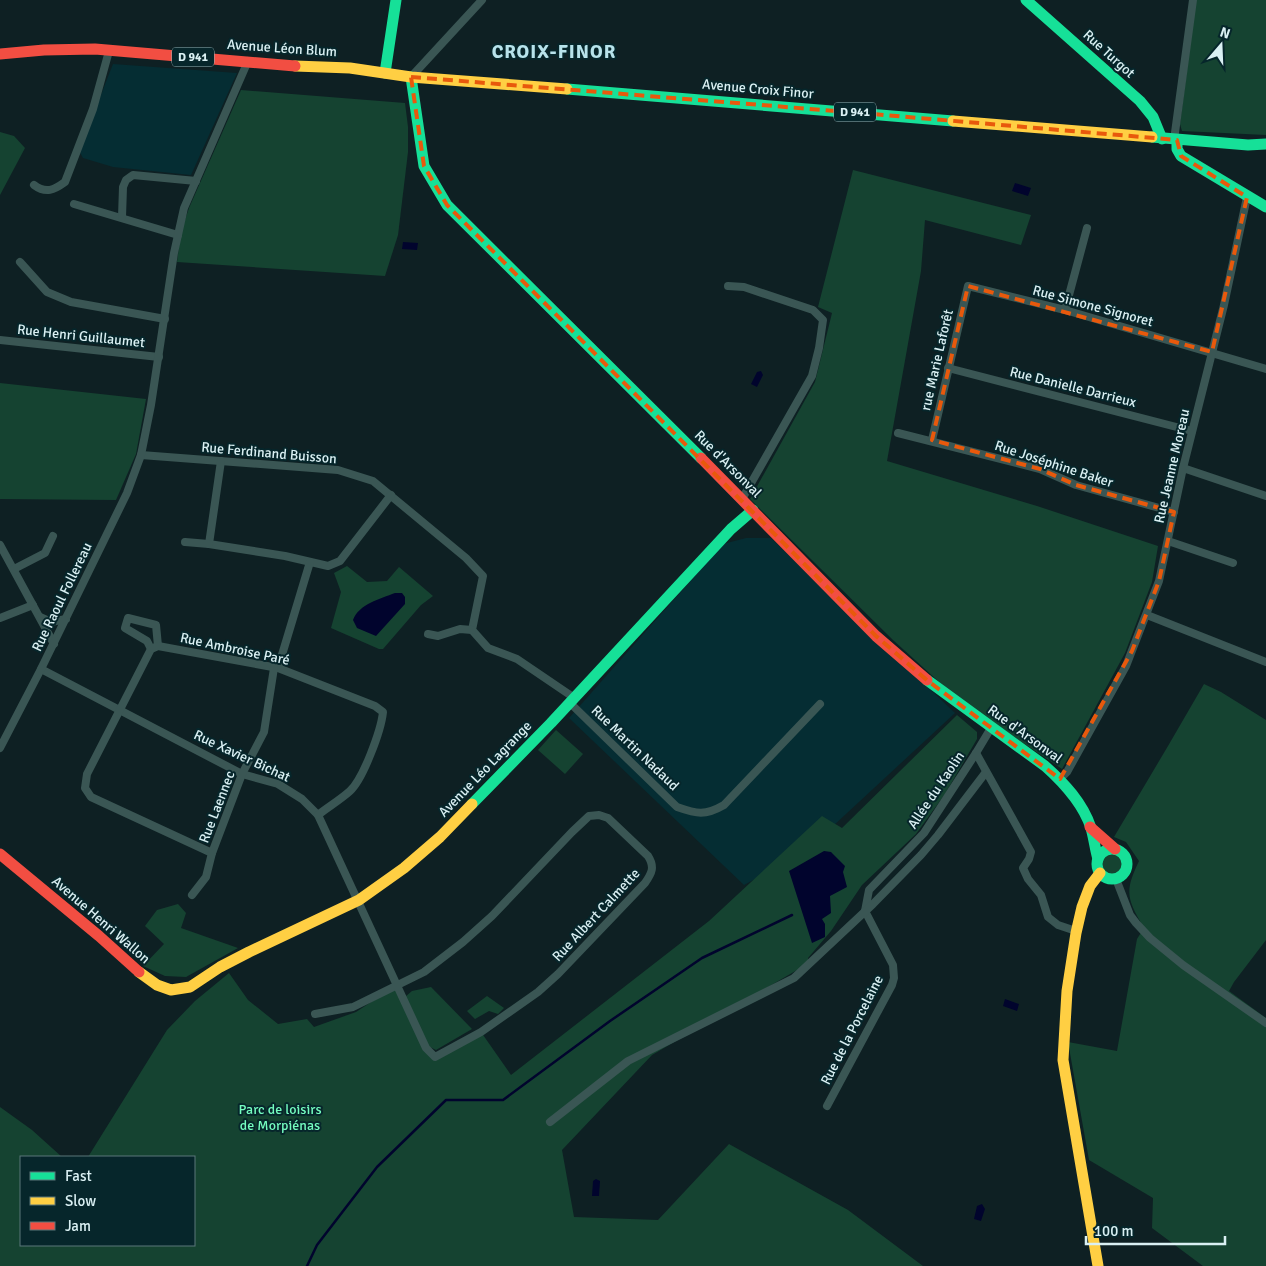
<svg xmlns="http://www.w3.org/2000/svg" width="1266" height="1266" viewBox="0 0 1266 1266" font-family="Signika,sans-serif">
<style>
.built{fill:#052d33}
.green{fill:#154331}
.water{fill:#01042d}
.lines{fill:none;stroke-linecap:round;stroke-linejoin:round}
.stream{stroke:#01042d;stroke-width:2.5}
.street{stroke:#3a5654;stroke-width:8}
.fast{stroke:#16e098;stroke-width:11}
.slow{stroke:#ffcf43;stroke-width:11}
.jam{stroke:#f24e42;stroke-width:11}
.marked{fill:none;stroke:#e8590c;stroke-width:4;stroke-dasharray:10 6;stroke-linejoin:round}
.labels{text-anchor:middle;dominant-baseline:central;stroke-width:4;stroke-linejoin:round;paint-order:stroke}
.shield{fill:#06262b;stroke:#9ab3b7;stroke-width:1}
.shield-label{font-size:12px;font-weight:bold;fill:#daf0f3}
.street-label{font-size:14px;fill:#daf0f3;stroke:#06262b}
.park-label{font-size:14px;fill:#75fdc0;stroke:#06262b}
.district-label{font-size:19px;font-weight:bold;letter-spacing:1px;fill:#b7e3eb;stroke:#06262b}
</style>
<rect width="100%" height="100%" fill="#0e2023"/>
<g class="built">
<polygon points="113,64 237,73 191,175 113,167 83,158 79,151"/>
<polygon points="746,538 771,538 955,713 805,852 744,885 569,718 723,544"/>
</g>
<g class="green">
<polygon points="1196,0 1266,0 1266,135 1182,131 1180,124"/>
<polygon points="241,90 405,103 408,127 408,152 398,235 385,276 177,262 181,232 189,208"/>
<polygon points="0,132 14,136 25,148 0,195"/>
<polygon points="853,170 1031,215 1021,245 925,220 921,271 887,461 1037,506 1158,546 1152,582 1125,653 1062,769 959,700 893,640 750,499 815,382 832,313 818,307"/>
<polygon points="0,383 146,399 136,454 116,500 0,499"/>
<polygon points="347,566 367,582 387,581 399,567 433,596 421,605 383,649 379,649 331,628 341,592 334,573"/>
<path d="M1204,684L1221,692L1266,720V940L1234,982L1229,991L1266,1018V1266H1203L1152,1228L1153,1198L1089,1160L1068,1042L1117,1051L1137,939L1144,928C1127,899 1124,892 1139,861L1126,842L1114,837L1168,746Z"/>
<polygon points="957,715 977,732 977,739 945,794 916,834 862,885 831,931 808,958 809,963 652,1055 562,1150 574,1217 658,1220 729,1144 848,1210 923,1266 0,1266 0,1107 32,1130 62,1157 21,1157 21,1245 194,1245 194,1157 88,1157 167,1030 195,1001 229,973 248,1000 278,1024 307,1019 314,1027 356,1012 397,985 435,1057 481,1032 511,1075 709,921 822,816 842,828"/>
<polygon points="556,730 583,754 565,774 538,750"/>
<circle cx="1112" cy="864" r="10"/>
<polygon points="178,904 186,913 181,928 238,948 186,977 165,976 143,966 164,944 145,926 157,910"/>
<polygon points="431,987 472,1029 436,1050 428,1046 405,997 412,991"/>
<polygon points="487,996 504,1008 498,1014 489,1011 475,1019 467,1011"/>
</g>
<g class="water">
<polygon points="1015,183 1031,188 1028,196 1012,191"/>
<polygon points="403,242 418,243 417,250 402,249"/>
<polygon points="761,371 763,375 757,387 751,384 757,372"/>
<path d="M395,593H402L405,597V604L376,636L357,628L353,620C359,604 380,599 395,593Z"/>
<polygon points="824,851 831,852 845,866 843,872 847,887 830,896 831,913 822,919 825,924 825,937 812,943 789,871"/>
<polygon points="1005,999 1019,1004 1017,1011 1003,1006"/>
<polygon points="596,1179 600,1181 599,1196 592,1196 593,1181"/>
<polygon points="982,1204 985,1209 981,1221 974,1219 977,1206"/>
</g>
<g class="lines">
<polyline class="stream" points="307,1266 317,1245 377,1167 446,1100 503,1100 610,1021 702,958 792,915"/>
<g class="street">
<polyline points="411,77 482,0"/>
<polyline points="1174,140 1193,0"/>
<path d="M34,185C46,194 54,190 65,182L93,109L109,51"/>
<polyline points="74,204 178,235"/>
<polyline points="122,217 123,187 126,180 133,175 196,181"/>
<polyline points="20,262 47,292 71,302 165,319"/>
<polyline points="728,286 744,287 813,310 823,320 819,348 812,376 742,499"/>
<polyline points="1065,310 1087,228"/>
<polyline points="0,340 159,357"/>
<polyline points="948,368 1192,431"/>
<polyline points="898,433 1040,469 1076,485 1174,512"/>
<polyline points="932,440 968,286 1065,310 1266,369"/>
<polyline points="141,455 338,470 373,481 466,558 483,576 472,630 488,648 517,659 573,697"/>
<polyline points="221,461 209,544 285,556 328,566 340,561 391,495"/>
<polyline points="1183,468 1266,496"/>
<polyline points="1168,541 1233,563"/>
<polyline points="185,542 209,544"/>
<polyline points="0,545 54,644"/>
<polyline points="14,569 45,553 53,536"/>
<polyline points="1147,615 1266,662"/>
<polyline points="40,617 51,622 66,619"/>
<polyline points="0,618 33,605"/>
<polyline points="428,634 438,636 460,629 472,630"/>
<polyline points="151,649 147,641 125,628 128,618 156,625 158,646"/>
<polyline points="278,668 310,562"/>
<path d="M41,669L242,774L278,784L302,799L318,815L426,1048L435,1057L481,1032L538,992L558,974L645,883C652,873 655,867 648,856L608,818L599,815L589,816L572,832L492,916L463,942L424,972L353,1007L315,1014"/>
<path d="M569,702L677,807C697,814 705,816 724,805L820,704"/>
<polyline points="0,748 41,669 127,493 141,455 151,405 174,253 184,208 248,61"/>
<polyline points="976,753 1031,852 1029,859 1023,868 1028,879 1041,895 1048,917 1058,925 1076,931"/>
<polyline points="1060,779 1067,772 1126,666 1159,581 1183,468 1224,305 1247,197"/>
<path d="M212,853L91,797L85,788L87,774L151,649L158,646L278,668L375,706L383,712C381,731 363,779 350,791C340,800 328,807 318,815"/>
<polyline points="1116,879 1130,915 1136,923 1150,938 1183,965 1266,1023"/>
<polyline points="192,895 206,877 212,853 242,774 264,732 274,668"/>
<polyline points="865,911 869,890 924,833 976,753 991,728"/>
<polyline points="827,1106 892,985 894,978 893,965 865,911"/>
<polyline points="550,1122 628,1061 794,978 873,904 921,855 938,835 986,772"/>
</g>
<g class="fast">
<polyline points="1026,0 1140,101 1153,117 1162,139"/>
<polyline points="385,73 396,0"/>
<polyline points="411,77 424,166 447,205 701,458"/>
<polyline points="567,89 953,121"/>
<polyline points="1152,137 1248,145 1266,144"/>
<polyline points="1177,140 1177,149 1181,156 1266,207"/>
<path d="M927,680L1045,766C1064,783 1083,803 1091,828C1094,838 1095,849 1098,859"/>
<polyline points="472,804 551,723 731,529 753,510"/>
<circle cx="1112" cy="864" r="15"/>
</g>
<g class="slow">
<polyline points="295,66 350,68 411,77 567,89"/>
<polyline points="953,121 1152,137"/>
<polyline points="139,972 157,985 171,990 190,987 220,967 249,952 359,900 404,868 440,837 472,804"/>
<polyline points="1098,1266 1063,1060 1067,991 1076,933 1082,907 1090,886 1100,873"/>
</g>
<g class="jam">
<polyline points="0,54 44,50 95,49 295,66"/>
<polyline points="701,458 876,636 927,680"/>
<polyline points="1090,827 1115,849"/>
<polyline points="0,854 99,936 139,972"/>
</g>
</g>
<path class="marked" d="M411,77L861,113L1177,140L1181,156L1247,197L1212,352L968,286L932,440L1040,469L1076,485L1174,512L1159,581L1132,651L1060,779L928,681L876,636L447,205L424,166Z"/>
<g class="labels">
<g class="shield">
<rect x="172" y="47.5" width="42" height="19" rx="4"/>
<rect x="834" y="102.5" width="42" height="19" rx="4"/>
</g>
<g class="shield-label">
<text x="193" y="57">D 941</text>
<text x="855" y="112">D 941</text>
</g>
<g class="street-label">
<text transform="translate(282 48) rotate(4)">Avenue Léon Blum</text>
<text transform="translate(1109 54) rotate(42)">Rue Turgot</text>
<text transform="translate(758 89) rotate(5)">Avenue Croix Finor</text>
<text transform="translate(1093 306) rotate(15)">Rue Simone Signoret</text>
<text transform="translate(81 336) rotate(6)">Rue Henri Guillaumet</text>
<text transform="translate(937 360) rotate(-77)">rue Marie Laforêt</text>
<text transform="translate(1073 387) rotate(14)">Rue Danielle Darrieux</text>
<text transform="translate(269 453) rotate(5)">Rue Ferdinand Buisson</text>
<text transform="translate(728 464) rotate(45)">Rue d'Arsonval</text>
<text transform="translate(1054 464) rotate(18)">Rue Joséphine Baker</text>
<text transform="translate(1172 466) rotate(-77)">Rue Jeanne Moreau</text>
<text transform="translate(62 597) rotate(-64)">Rue Raoul Follereau</text>
<text transform="translate(235 649) rotate(12)">Rue Ambroise Paré</text>
<text transform="translate(1025 734) rotate(36)">Rue d'Arsonval</text>
<text transform="translate(635 748) rotate(44)">Rue Martin Nadaud</text>
<text transform="translate(242 756) rotate(25)">Rue Xavier Bichat</text>
<text transform="translate(485 769) rotate(-46)">Avenue Léo Lagrange</text>
<text transform="translate(936 790) rotate(-56)">Allée du Kaolin</text>
<text transform="translate(217 807) rotate(-69)">Rue Laennec</text>
<text transform="translate(596 915) rotate(-47)">Rue Albert Calmette</text>
<text transform="translate(101 920) rotate(41)">Avenue Henri Wallon</text>
<text transform="translate(852 1030) rotate(-63)">Rue de la Porcelaine</text>
</g>
<g class="park-label">
<text x="280" y="1109">Parc de loisirs<tspan x="280" dy="16">de Morpiénas</tspan></text>
</g>
<g class="district-label">
<text x="554" y="52">CROIX-FINOR</text>
</g>
</g>
<rect x="20" y="1156" width="175" height="90" fill="#06262b" stroke="#5b777b"/>
<rect x="30" y="1172" width="25" height="8" fill="#16e098" stroke="#5b777b"/>
<text x="65" y="1181" font-size="15" fill="#daf0f3">Fast</text>
<rect x="30" y="1197" width="25" height="8" fill="#ffcf43" stroke="#5b777b"/>
<text x="65" y="1206" font-size="15" fill="#daf0f3">Slow</text>
<rect x="30" y="1222" width="25" height="8" fill="#f24e42" stroke="#5b777b"/>
<text x="65" y="1231" font-size="15" fill="#daf0f3">Jam</text>
<g transform="translate(1221 45) rotate(19)" stroke="#06262b" stroke-width="4" paint-order="stroke">
<path d="M0-4L9 19L0 12L-9 19Z" fill="#daf0f3"/>
<text y="-8" font-size="14" font-weight="bold" text-anchor="middle" fill="#daf0f3">N</text>
</g>
<path d="M1086 1236v8h139v-8" fill="none" stroke="#daf0f3" stroke-width="2.5"/>
<text x="1094" y="1236" font-size="15" fill="#daf0f3" stroke="#06262b" stroke-width="4" paint-order="stroke">100 m</text>
</svg>
